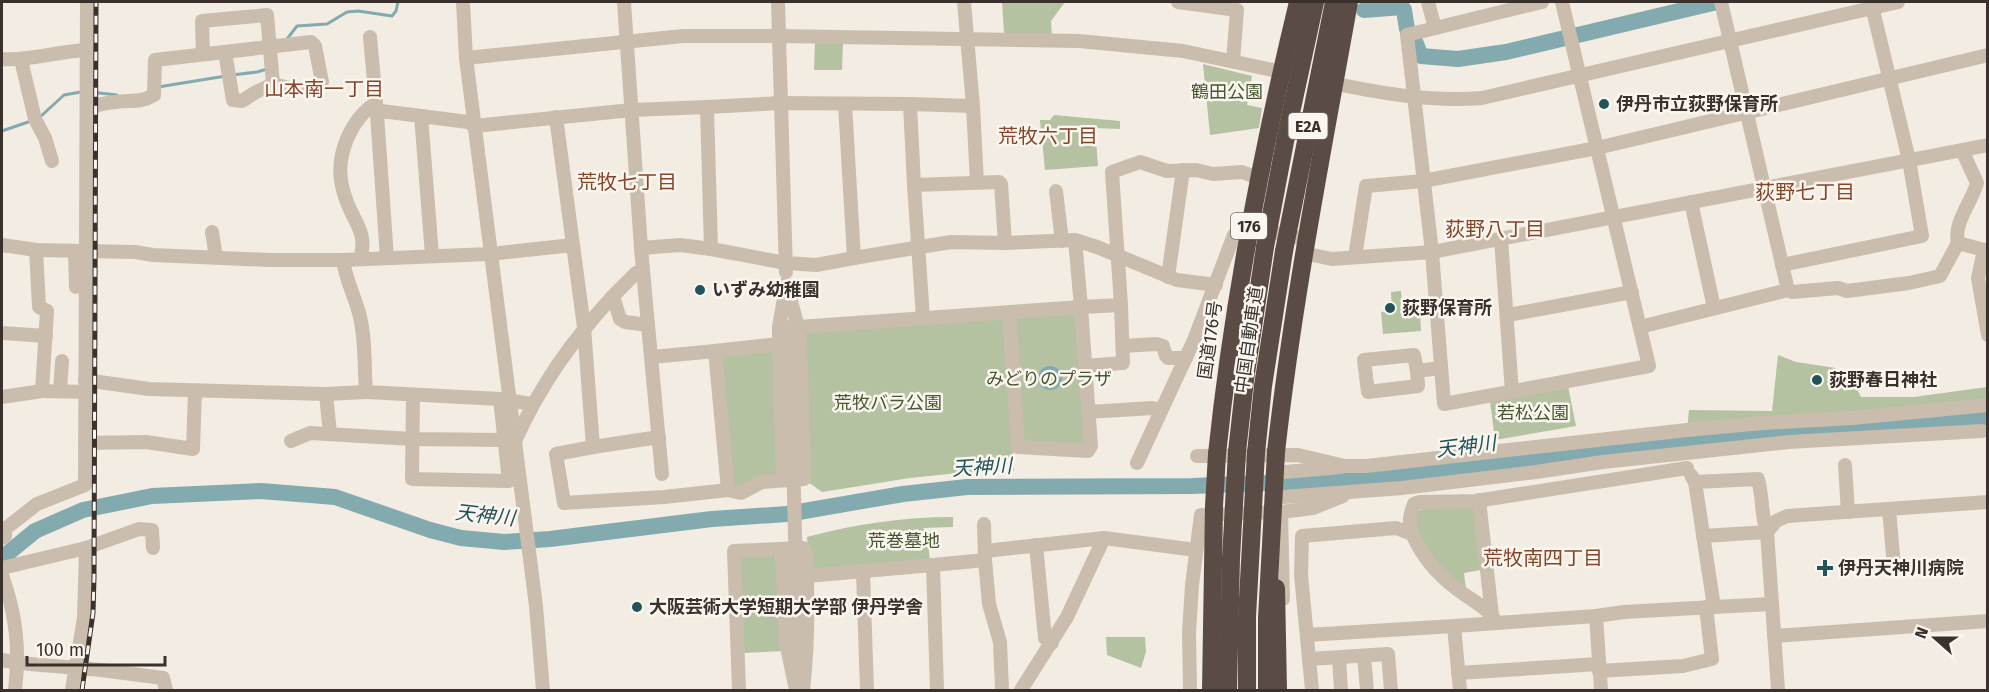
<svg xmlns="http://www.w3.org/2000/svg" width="1989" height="692" viewBox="0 0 1989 692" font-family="'Fira Sans','Noto Sans JP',sans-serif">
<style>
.green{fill:#b5c2a2}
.water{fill:#82aaaf}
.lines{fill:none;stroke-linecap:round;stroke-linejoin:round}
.stream{stroke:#82aaaf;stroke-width:3}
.river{stroke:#82aaaf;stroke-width:16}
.minor{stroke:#cbbdae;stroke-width:14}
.highway{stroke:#5a4c44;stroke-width:18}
.rail-casing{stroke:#3a312c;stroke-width:5}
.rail{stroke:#faf6ef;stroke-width:3;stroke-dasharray:9;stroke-linecap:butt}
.minor-bridge{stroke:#cbbdae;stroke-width:14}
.highway-bridge{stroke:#5a4c44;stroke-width:18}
.poi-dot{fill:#23535a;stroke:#faf6ef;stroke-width:2}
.labels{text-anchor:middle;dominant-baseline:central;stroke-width:5;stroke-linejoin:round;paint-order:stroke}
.shield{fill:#faf6ef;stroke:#746c66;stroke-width:1.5}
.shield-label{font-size:16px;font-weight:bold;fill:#3a312c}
.park-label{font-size:18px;fill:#475731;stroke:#faf6ef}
.poi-label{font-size:18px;font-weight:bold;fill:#3a312c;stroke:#faf6ef;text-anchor:start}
.street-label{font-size:18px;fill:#3a312c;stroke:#faf6ef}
.neighbourhood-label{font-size:20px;fill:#854529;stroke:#faf6ef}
.water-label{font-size:20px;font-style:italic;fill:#23535a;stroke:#faf6ef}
</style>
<rect width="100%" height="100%" fill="#f3ece2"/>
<g class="green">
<polygon points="1002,2 1065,2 1051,21 1052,37 1007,35 1004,32"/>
<polygon points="815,41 843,44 842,70 814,70"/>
<polygon points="1203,64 1252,76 1247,105 1262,108 1259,128 1210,135"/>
<polygon points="1054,115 1120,121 1120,129 1095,128 1098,166 1045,170 1040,120 1050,120"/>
<polygon points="1401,291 1402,302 1412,301 1413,311 1420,311 1421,331 1383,334 1381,312 1392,311 1391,292"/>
<polygon points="1074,311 1078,315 1087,444 1083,448 1022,444 1013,315"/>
<polygon points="1003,318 1006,321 1014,471 958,473 910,478 822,492 808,482 804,334 806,331"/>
<polygon points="776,351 780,474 734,490 721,354"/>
<polygon points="1778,355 1796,362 1836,368 1840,379 1857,382 1856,387 1861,397 1914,397 1987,387 1987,401 1791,416 1687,430 1689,410 1772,411"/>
<polygon points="1568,386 1576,426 1495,440 1490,401"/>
<polygon points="1478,503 1486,569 1464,573 1466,590 1433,564 1412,522 1417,511 1428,507"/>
<path d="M953,517V527L923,528L927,534L930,561L810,571L807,537C854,524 904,517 953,517Z"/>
<polygon points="775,551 784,651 742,653 739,556"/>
<polygon points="1106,637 1145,637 1146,652 1141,668 1107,655"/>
</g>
<circle class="water" cx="1050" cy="378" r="12"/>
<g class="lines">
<g class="stream">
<polyline points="287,39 297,26 327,24 347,12 358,11 392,16 396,11 398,2"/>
<polyline points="232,75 257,72 267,69"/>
<polyline points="158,87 226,76"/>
<polyline points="91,92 117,95"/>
<polyline points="40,117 64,95 81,92"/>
<polyline points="2,131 31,121"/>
</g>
<g class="river">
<polyline points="1364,10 1402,7 1404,10 1407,29"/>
<polyline points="1414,39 1421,56 1458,59 1506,52 1717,2"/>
<polyline points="2,558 35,531 83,510 152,496 261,491 335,497 430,530 461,538 504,542 550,539 712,519 787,514 903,494 967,487 1192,486 1363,479 1762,433 1817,429 1902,426 1988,419"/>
</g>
<g class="minor">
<polyline points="463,2 466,58 536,606 543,690"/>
<polyline points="624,2 641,248 648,325"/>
<polyline points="778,2 786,272"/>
<polyline points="964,2 973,106 977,182"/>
<polyline points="1178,2 1237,10 1233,61"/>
<polyline points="1428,2 1435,28"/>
<polyline points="1542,2 1407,35 1432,252 1444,404 1649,366 1562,2"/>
<polyline points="203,54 202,21 267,15 273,84"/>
<polyline points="466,58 683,36 779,36 1079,41 1183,51 1291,74"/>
<path d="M2,59C31,61 58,51 87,50"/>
<polyline points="21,60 35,119 45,138 52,161"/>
<path d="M1327,82C1379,93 1429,102 1482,98L1898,2"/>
<polyline points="845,104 854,258 951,242 1005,243"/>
<path d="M87,108C96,106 106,102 116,102C129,100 141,103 154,95L155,60L311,42L315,46L322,82L319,86L294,89L273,84L256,92L242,101L233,100L225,52"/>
<polyline points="556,117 573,245"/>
<path d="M1962,150L1977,183C1972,202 1953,223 1958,243L1988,251"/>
<polyline points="914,185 910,104 973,106"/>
<polyline points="1056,191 1062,241"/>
<polyline points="1691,202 1714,308"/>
<polyline points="212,232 216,257"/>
<polyline points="1501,239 1512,392"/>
<polyline points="2,245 36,250 135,252 153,255 269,260 343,260"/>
<polyline points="641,248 680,245 711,249"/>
<polyline points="36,250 39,307 47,311 42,391 85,392"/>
<polyline points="1984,250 1978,278 1988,335"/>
<polyline points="75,251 76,287"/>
<polyline points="1303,253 1332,259 1432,252 1988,145"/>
<polyline points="432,255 421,116 468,122 474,126 632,110 707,107"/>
<polyline points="1355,257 1366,186 1423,181 1597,148 1988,55"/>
<polyline points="387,258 377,114 381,111 421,116"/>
<polyline points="854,258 816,265 786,263 711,249 707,107 781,103 910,104"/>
<path d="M360,259C368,233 355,224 347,202C338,179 338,161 347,139C353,125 363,111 376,103L370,37"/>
<polyline points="1782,265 1922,236 1909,160 1871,2"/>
<polyline points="643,271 636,273 613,296 620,319 625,322 648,325 662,474"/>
<polyline points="1168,277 1183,170"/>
<polyline points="1788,290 1792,292 1838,288 1847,291 1909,283 1940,276 1958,243"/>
<polyline points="1009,312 1018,447 1088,451 1091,446 1081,307 1121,305 1112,172 1140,162 1167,171 1196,170 1213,174 1242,172 1258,178"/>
<polyline points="1508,315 1632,292"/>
<polyline points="923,318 914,185 999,182 1001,184 1005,243 1075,240 1097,247 1177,280 1216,285"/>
<polyline points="798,327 1081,307 1075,240"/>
<polyline points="1640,327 1788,290 1721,2"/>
<polyline points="2,333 46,336"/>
<polyline points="779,344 783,480"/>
<polyline points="1123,346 1156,344 1163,346 1166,356 1168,358 1186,358"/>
<polyline points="652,357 715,351"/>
<polyline points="1085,366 1123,363 1121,305"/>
<polyline points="1417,371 1414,355 1364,360 1368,392 1418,386 1417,371 1441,368"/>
<polyline points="85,380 149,389 326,394 366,392"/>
<polyline points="60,391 62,361"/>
<polyline points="326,394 330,434"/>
<polyline points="413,395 412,479 509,481 500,399"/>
<polyline points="2,397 42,391"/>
<path d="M532,404L500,399L366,392C364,367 366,338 359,313C354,294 346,281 343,260L490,254L573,245L584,327L593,447L659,437"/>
<polyline points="1088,412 1153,408 1161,411"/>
<polyline points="291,441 310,433 412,439 505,440"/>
<path d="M515,441C541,384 571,342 613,296"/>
<polyline points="85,443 146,442 193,449 195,391"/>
<polyline points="593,447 556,454 564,503 664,497 728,490 741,493 762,482 804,479 800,341 798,327 786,283"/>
<polyline points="1197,456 1298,455 1345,466 1366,466 1687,430 1762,423 1853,418 1988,405"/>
<polyline points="1137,463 1194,340 1234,235 1249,227 1305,239"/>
<polyline points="1845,465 1848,512"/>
<polyline points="1285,472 1341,467"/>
<path d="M1691,475L1695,482L1758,479C1763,497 1761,516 1767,532L1703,536"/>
<polyline points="728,490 715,351 779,344 779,327 786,287"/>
<polyline points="794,494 795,535"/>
<polyline points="1283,497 1402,488 1536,472 1603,462 1789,442 1982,431"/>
<polyline points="1479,500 1492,615"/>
<polyline points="1889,509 1894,567"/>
<polyline points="1281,512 1313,508 1343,496"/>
<polyline points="2,538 5,536 5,529 37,504 85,485 87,2"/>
<polyline points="1036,545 1045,638 1052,643"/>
<polyline points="782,549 786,642 796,690"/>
<polyline points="985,551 1104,538 1196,550"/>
<polyline points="985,560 989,604 1000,642 1002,690"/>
<polyline points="2,568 86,548 139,529 152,530 153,548"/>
<polyline points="863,572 867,690"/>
<path d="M2,575C16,614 20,649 15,690"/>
<polyline points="807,576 933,565"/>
<polyline points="1714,607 1772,604"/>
<path d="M1496,622C1489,609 1473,601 1461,592C1442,579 1428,564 1417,544C1409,528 1407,521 1414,504L1420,502L1476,501L1687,468"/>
<polyline points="1307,635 1454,626"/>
<polyline points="1774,636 1988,621"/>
<polyline points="1364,656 1367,690"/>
<polyline points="1339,658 1341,690"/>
<polyline points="1309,659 1388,654 1391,690"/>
<polyline points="2,660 18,663 101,670 163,678 166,690"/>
<polyline points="1599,671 1683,666 1712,659 1706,607"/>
<polyline points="1458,673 1599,664"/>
<polyline points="72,690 84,618 86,548"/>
<path d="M739,690L734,551L803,548C809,558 807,574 807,585C808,621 807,655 803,690"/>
<polyline points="937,690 933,565 985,560 984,524"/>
<polyline points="1021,690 1067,617 1104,538"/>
<polyline points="1190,690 1189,632 1192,585 1201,515 1281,512 1283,599"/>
<polyline points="1312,690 1301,575 1302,536 1396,528 1412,534"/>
<polyline points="1460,690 1454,626 1596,616"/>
<polyline points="1601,690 1596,616 1624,612 1714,607 1695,482"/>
<polyline points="1778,690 1767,532 1776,521 1787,516 1988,502"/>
</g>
<g class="highway">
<polyline points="1237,452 1245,380 1265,247"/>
<path d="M1276,452C1293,300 1322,153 1349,2"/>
<polyline points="1256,453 1263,386 1284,251"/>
<path d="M1217,454C1233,301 1262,151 1298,2"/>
<polyline points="1276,588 1278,690"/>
</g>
<g class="rail-casing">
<polyline id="rail" points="82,690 93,613 94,577 96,2"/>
</g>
<use href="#rail" class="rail"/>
<g class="minor-bridge">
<polyline points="789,327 794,494"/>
<polyline points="795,535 800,679"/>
</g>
<g class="highway-bridge">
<polyline points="1265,247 1287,131 1315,2"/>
<polyline points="1284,251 1334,2"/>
<polyline points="1211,690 1214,506 1217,454"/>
<polyline points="1228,690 1231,558 1237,452"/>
<polyline points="1247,690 1247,617 1256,453"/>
<polyline points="1267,690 1267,618 1276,452"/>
</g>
</g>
<g class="poi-dot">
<circle cx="1604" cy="104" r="6"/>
<circle cx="700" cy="290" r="6"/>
<circle cx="1390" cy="308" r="6"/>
<circle cx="1817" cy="380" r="6"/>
<path d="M1822 559h6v6h6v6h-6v6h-6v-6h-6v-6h6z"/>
<circle cx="637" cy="607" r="6"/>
</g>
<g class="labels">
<g class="shield">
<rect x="1288.5" y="113" width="39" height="26" rx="4.5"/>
<rect x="1231" y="213" width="36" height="26" rx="4.5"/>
</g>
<g class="shield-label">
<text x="1308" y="126">E2A</text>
<text x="1249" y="226">176</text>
</g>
<g class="park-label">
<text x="1227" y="92">鶴田公園</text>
<text x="1049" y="379">みどりのプラザ</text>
<text x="888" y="403">荒牧バラ公園</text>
<text x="1533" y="413">若松公園</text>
<text x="904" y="541">荒巻墓地</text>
</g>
<g class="poi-label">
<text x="1616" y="104">伊丹市立荻野保育所</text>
<text x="712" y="290">いずみ幼稚園</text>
<text x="1402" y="308">荻野保育所</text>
<text x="1829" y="380">荻野春日神社</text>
<text x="1838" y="568">伊丹天神川病院</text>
<text x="649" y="607">大阪芸術大学短期大学部 伊丹学舎</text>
</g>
<g class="street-label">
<text transform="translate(1210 340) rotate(-82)">国道176号</text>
<text transform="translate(1249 340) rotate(-82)">中国自動車道</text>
</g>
<g class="neighbourhood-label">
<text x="324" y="89">山本南一丁目</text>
<text x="1048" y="136">荒牧六丁目</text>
<text x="627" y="182">荒牧七丁目</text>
<text x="1805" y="192">荻野七丁目</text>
<text x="1495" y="229">荻野八丁目</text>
<text x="1543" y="558">荒牧南四丁目</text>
</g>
<g class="water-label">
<text transform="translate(1466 446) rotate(-7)">天神川</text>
<text transform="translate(982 467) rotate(-3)">天神川</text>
<text transform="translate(485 515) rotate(6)">天神川</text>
</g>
</g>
<rect width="1989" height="692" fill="none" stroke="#3a312c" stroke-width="6"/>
<g transform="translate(1935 638) rotate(291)" stroke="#faf6ef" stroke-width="4.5" paint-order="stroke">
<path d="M0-4.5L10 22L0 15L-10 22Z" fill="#3a312c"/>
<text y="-9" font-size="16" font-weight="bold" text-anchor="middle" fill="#3a312c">N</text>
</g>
<path d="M27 656v9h138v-9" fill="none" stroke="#3a312c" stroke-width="3"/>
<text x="36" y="656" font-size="18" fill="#3a312c" stroke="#faf6ef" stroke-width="4.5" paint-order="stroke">100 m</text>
</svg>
